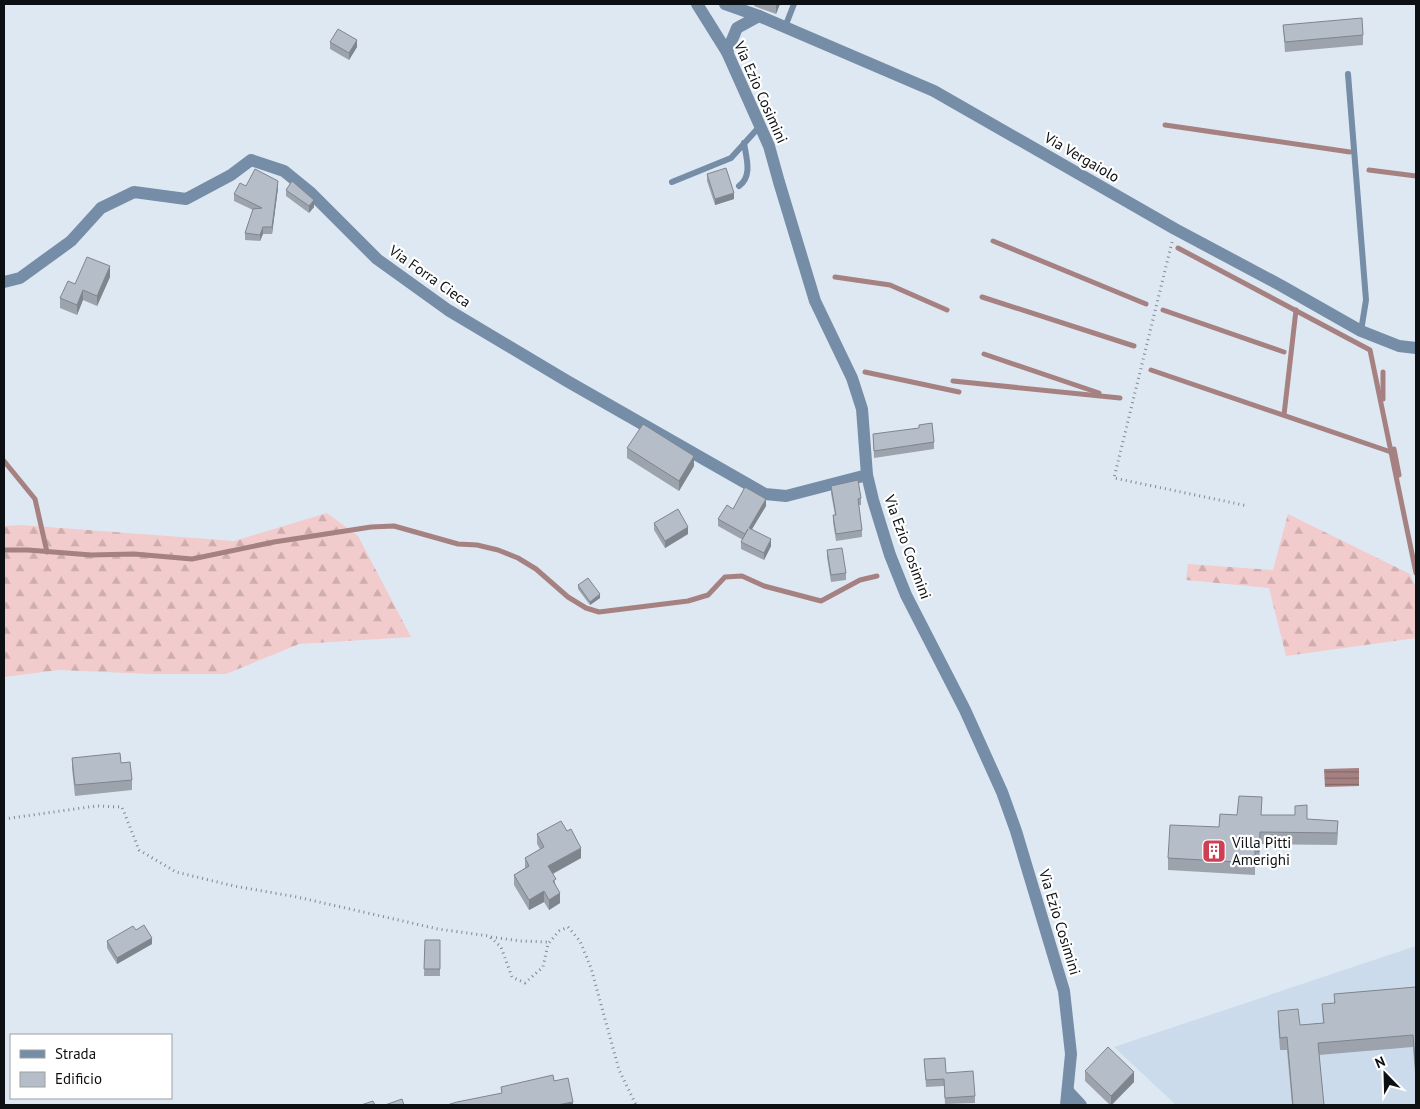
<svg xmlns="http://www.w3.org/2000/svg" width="1420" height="1109" viewBox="0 0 1420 1109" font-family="'PT Sans',sans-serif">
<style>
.built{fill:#ccdbeb}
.forest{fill:url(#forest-firs)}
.water{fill:url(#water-rules)}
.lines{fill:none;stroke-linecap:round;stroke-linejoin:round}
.stream{stroke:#a68182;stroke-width:5}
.path{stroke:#81888f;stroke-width:3;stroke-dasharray:1 4;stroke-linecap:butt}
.service{stroke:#758da7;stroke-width:6}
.minor{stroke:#758da7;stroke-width:12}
.wall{fill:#9ca3ac}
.shaded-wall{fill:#7f858c}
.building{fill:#b5bec8;stroke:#7f858c}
.labels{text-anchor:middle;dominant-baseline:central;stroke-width:4.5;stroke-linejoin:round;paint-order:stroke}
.street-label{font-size:15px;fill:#0d1013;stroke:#fff}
.poi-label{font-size:15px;fill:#0d1013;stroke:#fff;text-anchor:start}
</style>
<defs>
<pattern id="forest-firs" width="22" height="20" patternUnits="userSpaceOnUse" patternTransform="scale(1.25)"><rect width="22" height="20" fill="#f2cbcc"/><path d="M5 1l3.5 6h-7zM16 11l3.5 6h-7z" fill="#ceadae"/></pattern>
<pattern id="water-rules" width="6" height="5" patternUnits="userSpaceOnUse" patternTransform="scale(1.25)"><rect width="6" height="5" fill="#a68182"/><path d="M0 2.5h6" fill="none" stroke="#866869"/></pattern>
</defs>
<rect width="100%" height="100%" fill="#dee8f2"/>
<polygon class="built" points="1416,946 1416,1105 1176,1105 1114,1047"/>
<g class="forest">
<polygon points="327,513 358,536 411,637 299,644 226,674 150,674 59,670 4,677 4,526 21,525 234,541"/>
<polygon points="1288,514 1410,574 1416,588 1416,638 1286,656 1269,588 1186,580 1188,564 1273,570"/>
</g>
<polygon class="water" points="1359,768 1359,786 1325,787 1324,769"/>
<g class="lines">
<g class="stream">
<polyline points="1165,125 1350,152"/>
<polyline points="1369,170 1416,176"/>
<polyline points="993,241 1146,304"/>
<polyline points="1178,248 1370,350 1416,573"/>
<polyline points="835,277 890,285 947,310"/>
<polyline points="982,297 1134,346"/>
<polyline points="1163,310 1284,352"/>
<polyline points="984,354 1099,393"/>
<polyline points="1151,370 1391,452"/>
<polyline points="865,372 959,392"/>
<polyline points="1383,372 1383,399"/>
<polyline points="953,381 1120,398"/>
<polyline points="1284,415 1296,310"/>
<polyline points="1394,449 1399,475"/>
<polyline points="4,461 35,499 47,552"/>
<polyline points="4,550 28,550 91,555 134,554 192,559 274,542 371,527 394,526 458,544 477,545 498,550 518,558 536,569 568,597 586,608 599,612 688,601 708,595 725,577 742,576 764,586 821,601 860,580 877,576"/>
</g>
<g class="path">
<polyline points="1172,242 1114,478 1248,506"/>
<polyline points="4,819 96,806 122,807 139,850 176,872 234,886 297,897 438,929 489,936 501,947 512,977 525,983 543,967 548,944 559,931 568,927 580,941 591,968 619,1070 636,1105"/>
<polyline points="491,937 521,941 549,942"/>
</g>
<g class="service">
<polyline points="785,27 794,4"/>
<polyline points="1348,74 1366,300 1361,331"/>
<polyline points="672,182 731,158 760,126"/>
<path d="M739,186C753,176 746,157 744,143"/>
</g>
<g class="minor">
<polyline points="697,4 727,52 769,146 779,182 815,301 852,378 862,409 867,475 873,500 890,555 906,595 965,710 1002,792 1016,831 1064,991 1071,1054 1066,1105"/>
<polyline points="725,4 759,16 934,91 1175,229 1280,285 1361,331 1399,346 1416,348"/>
<polyline points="727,52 737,28 759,16"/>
<polyline points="4,282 20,278 71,241 101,208 134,192 186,199 231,175 251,160 284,171 311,193 377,259 448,310 567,381 765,494 786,496 867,475"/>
<polyline points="1068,1091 1081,1105"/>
</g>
</g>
<g class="wall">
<polygon points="754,4 780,4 776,14 754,6"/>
<polygon points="1283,25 1363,35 1363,45 1285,52"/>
<polygon points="330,42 357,47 349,60 330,49"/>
<polygon points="707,174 734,199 715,205 707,181"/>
<polygon points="246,186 278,188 272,234 263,234 260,241 245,240 245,233 253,210 234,201 234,194"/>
<polygon points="286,190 314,207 309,213 286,196"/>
<polygon points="110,277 97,306 83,300 77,315 60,308 60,298 75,284"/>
<polygon points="873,434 934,442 934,449 874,458"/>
<polygon points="627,448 694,466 679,491 627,458"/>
<polygon points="831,486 861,498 861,505 859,505 862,530 862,537 836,541 833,522 833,515 835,515 831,493"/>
<polygon points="766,506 752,529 771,546 764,560 741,549 741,542 743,540 718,526 718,519 733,509"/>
<polygon points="654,523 688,534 665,548 654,530"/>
<polygon points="827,550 846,573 846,580 831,582 827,557"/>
<polygon points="578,585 600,598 590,605 578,589"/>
<polygon points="72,758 121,763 132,780 132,790 75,796 72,768"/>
<polygon points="1237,815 1261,815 1307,819 1338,833 1337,845 1260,844 1259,864 1255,863 1255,875 1168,870 1168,858"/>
<polygon points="537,834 581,858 553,874 560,903 549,910 544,902 529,910 514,885 514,875 525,868 525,858 540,849 537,844"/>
<polygon points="136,930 152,944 117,964 107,948 107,941"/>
<polygon points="425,940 440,940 440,976 424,976"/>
<polygon points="1416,987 1416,1086 1413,1047 1319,1055 1324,1105 1292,1105 1287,1050 1280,1050 1278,1023 1278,1011 1300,1025 1323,1023 1322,1004 1334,1003 1334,994"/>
<polygon points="924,1059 946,1073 975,1096 975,1103 945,1104 944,1086 926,1087"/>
<polygon points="1085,1071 1134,1082 1112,1105 1110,1105 1085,1081"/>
</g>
<g class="shaded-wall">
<polygon points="776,4 780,4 776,14"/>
<polygon points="357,40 357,47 349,60 349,53"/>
<polygon points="278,181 278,188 272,234 272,227"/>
<polygon points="734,193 734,199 715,205 715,199"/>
<polygon points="314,200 314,207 309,213 309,206"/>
<polygon points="263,227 263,234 260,241 260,235"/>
<polygon points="110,266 110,277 97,306 97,296"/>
<polygon points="83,290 83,300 77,315 77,305"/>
<polygon points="694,456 694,466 679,491 679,481"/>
<polygon points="766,499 766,506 749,534 749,528"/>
<polygon points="688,527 688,534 665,548 665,541"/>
<polygon points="771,539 771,546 764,560 764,553"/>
<polygon points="600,594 600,598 590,605 590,602"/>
<polygon points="581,848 581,858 548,876 548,866"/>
<polygon points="544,891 544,902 529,910 529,900"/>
<polygon points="560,893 560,903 549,910 549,900"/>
<polygon points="152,938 152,944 117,964 117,958"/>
<polygon points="1134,1072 1134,1082 1111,1105 1111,1096"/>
<polygon points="573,1102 573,1105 557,1105"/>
</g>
<g class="building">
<polygon points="1362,18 1363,35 1285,42 1283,25"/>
<polygon points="338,29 357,40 349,53 330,42"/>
<polygon points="726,168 734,193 715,199 707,174"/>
<polygon points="255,169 278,181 272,227 263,227 260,235 245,233 253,209 262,208 234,194 240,183 246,186"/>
<polygon points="292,181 314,200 309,206 286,190"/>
<polygon points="87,257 110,266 97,296 83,290 77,305 60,298 68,281 75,284"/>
<polygon points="932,423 934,442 874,451 873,434 919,428 919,425"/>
<polygon points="643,424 694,456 679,481 627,448"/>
<polygon points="858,480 861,498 858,499 862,530 836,534 833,515 836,515 831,486"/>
<polygon points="745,487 766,499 749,528 771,539 764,553 741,542 748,529 745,534 718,519 727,505 733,509"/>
<polygon points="678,509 688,527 665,541 654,523"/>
<polygon points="842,548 846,573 831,575 827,550"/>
<polygon points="588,578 600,594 590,602 578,585"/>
<polygon points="120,753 121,763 130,762 132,780 75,785 72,758"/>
<polygon points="1239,796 1262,797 1261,815 1295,815 1295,806 1307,805 1307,819 1338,821 1337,833 1260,832 1259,852 1255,851 1255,863 1168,858 1170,825 1219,827 1220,814 1237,815"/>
<polygon points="561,821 567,831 571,829 581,848 548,866 556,879 553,881 560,893 549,900 544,891 529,900 514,875 529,866 525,858 544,847 537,834"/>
<polygon points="144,925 152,938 117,958 107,941 133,926 136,930"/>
<polygon points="425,940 440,940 440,969 424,969"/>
<polygon points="1416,987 1416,1074 1413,1035 1318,1043 1324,1105 1293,1105 1287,1037 1280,1038 1278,1011 1298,1009 1300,1025 1324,1023 1322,1004 1335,1003 1334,994"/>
<polygon points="1108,1047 1134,1072 1111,1096 1085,1071"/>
<polygon points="945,1058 946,1073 973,1071 975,1096 945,1098 944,1079 926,1080 924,1059"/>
<polygon points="553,1075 554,1081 568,1078 573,1102 557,1105 447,1105 457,1102 502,1093 501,1087"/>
<polygon points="402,1099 404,1105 385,1105"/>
<polygon points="373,1101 375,1105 361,1105"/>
</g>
<defs>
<g id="building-square" transform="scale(1.25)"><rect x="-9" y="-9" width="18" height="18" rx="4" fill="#cf3f53" stroke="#fff"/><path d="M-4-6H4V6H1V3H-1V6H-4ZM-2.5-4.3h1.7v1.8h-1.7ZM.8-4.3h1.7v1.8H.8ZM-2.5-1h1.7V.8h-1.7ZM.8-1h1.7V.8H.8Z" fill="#fff"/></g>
</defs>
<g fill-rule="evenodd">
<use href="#building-square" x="1214" y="851"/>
</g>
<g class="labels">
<g class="street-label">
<text transform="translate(761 92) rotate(66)">Via Ezio Cosimini</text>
<text transform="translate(1082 157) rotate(30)">Via Vergaiolo</text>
<text transform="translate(430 276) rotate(35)">Via Forra Cieca</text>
<text transform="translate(908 547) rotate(70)">Via Ezio Cosimini</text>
<text transform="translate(1060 922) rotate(73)">Via Ezio Cosimini</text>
</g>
<g class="poi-label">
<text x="1232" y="842">Villa Pitti<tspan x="1232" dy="17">Amerighi</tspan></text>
</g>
</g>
<rect width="1420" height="1109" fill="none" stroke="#0d1013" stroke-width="10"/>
<rect x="10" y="1034" width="162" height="65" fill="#ffffff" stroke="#9e9fa1"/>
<rect x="20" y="1050" width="25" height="8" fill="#758da7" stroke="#9e9fa1"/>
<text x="55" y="1059" font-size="15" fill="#0d1013">Strada</text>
<rect x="20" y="1072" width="25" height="15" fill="#b5bec8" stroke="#9e9fa1"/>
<text x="55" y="1084" font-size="15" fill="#0d1013">Edificio</text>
<g transform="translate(1385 1074) rotate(337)" stroke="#ffffff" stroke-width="4" paint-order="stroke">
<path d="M0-4L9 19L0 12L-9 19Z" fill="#0d1013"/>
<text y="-8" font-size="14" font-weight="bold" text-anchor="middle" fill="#0d1013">N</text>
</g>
</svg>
